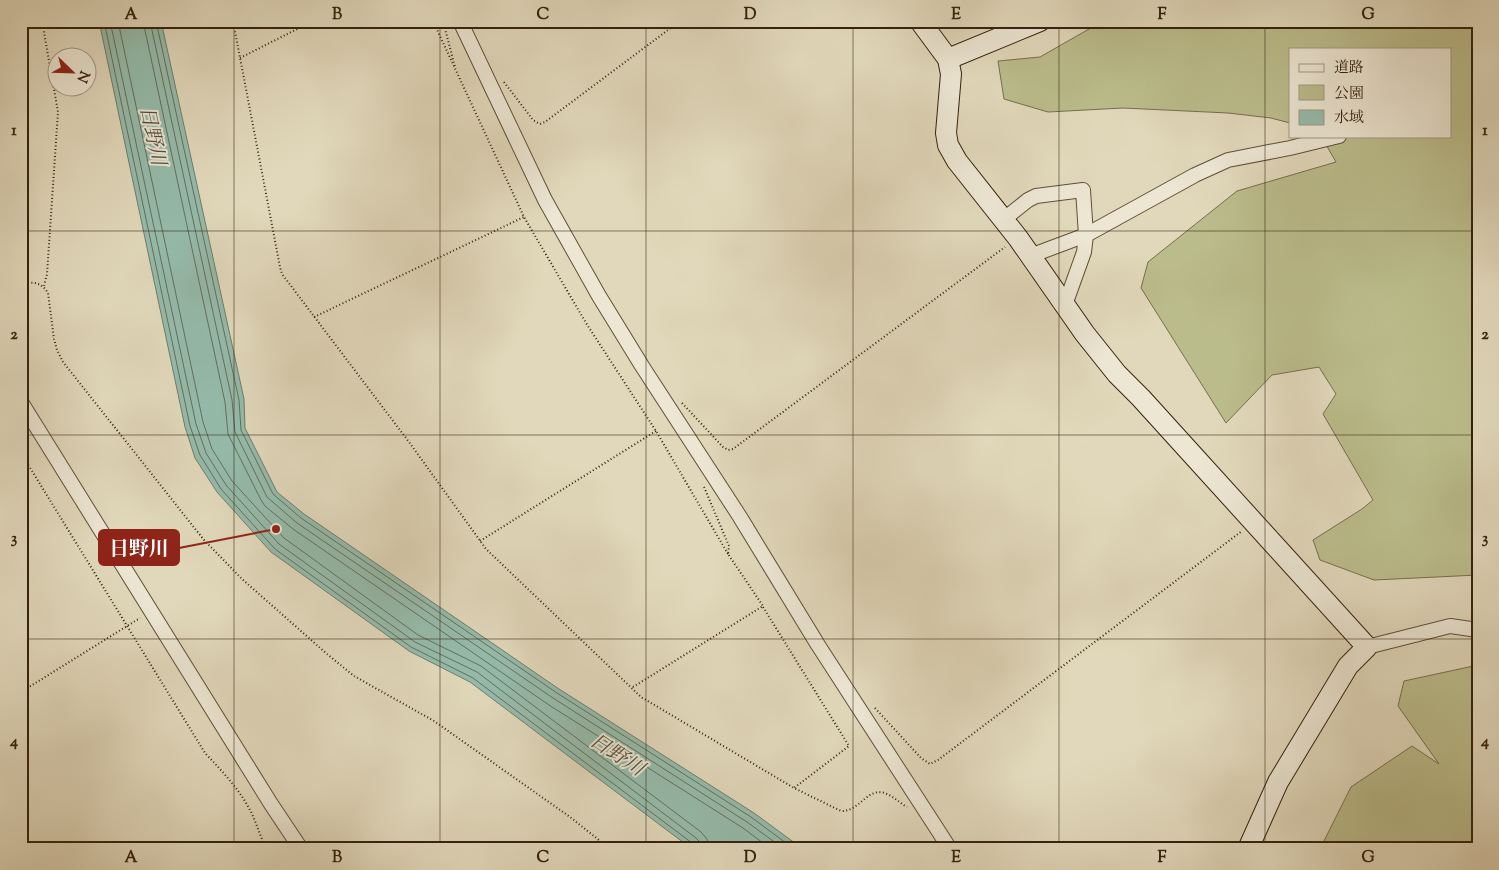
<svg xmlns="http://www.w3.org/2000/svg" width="1499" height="870" viewBox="0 0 1499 870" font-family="'Sorts Mill Goudy','Noto Serif JP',serif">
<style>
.green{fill:#bbbc8b;stroke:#786e4c}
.water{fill:#95bbab;stroke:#6f7d6c}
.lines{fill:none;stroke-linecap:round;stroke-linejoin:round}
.shore{stroke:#656e5c;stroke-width:1}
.street-casing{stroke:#604f38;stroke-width:16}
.secondary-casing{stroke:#35210d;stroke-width:22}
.path{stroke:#35210d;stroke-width:2;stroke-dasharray:1 2.5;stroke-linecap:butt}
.street{stroke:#ece6d3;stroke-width:14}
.secondary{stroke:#ece6d3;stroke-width:20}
.grid{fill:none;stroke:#35210d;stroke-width:1;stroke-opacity:0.55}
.labels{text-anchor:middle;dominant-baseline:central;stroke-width:4;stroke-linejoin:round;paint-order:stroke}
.water-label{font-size:20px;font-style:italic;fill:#524f3c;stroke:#ece6d3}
.leader{fill:none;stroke:#8f2418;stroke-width:2}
.callout-dot{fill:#8f2418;stroke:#ece6d3;stroke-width:2}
.callout{fill:#8f2418;stroke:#8f2418;stroke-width:2}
.callout-label{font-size:20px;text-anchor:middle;font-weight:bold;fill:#fff}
.neatline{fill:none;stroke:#35210d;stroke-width:2}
.grid-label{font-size:16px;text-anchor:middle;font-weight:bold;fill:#35210d}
</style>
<rect width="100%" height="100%" fill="#e1d8bb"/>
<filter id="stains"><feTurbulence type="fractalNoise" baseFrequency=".004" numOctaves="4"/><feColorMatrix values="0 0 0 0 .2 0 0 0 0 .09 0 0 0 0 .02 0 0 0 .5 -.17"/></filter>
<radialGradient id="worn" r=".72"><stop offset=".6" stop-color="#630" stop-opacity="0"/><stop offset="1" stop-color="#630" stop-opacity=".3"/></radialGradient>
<g class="green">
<polygon points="1103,21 1478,21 1478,575 1374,580 1320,560 1313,540 1362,509 1373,500 1323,414 1336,394 1319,367 1272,375 1226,423 1141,288 1148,262 1237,191 1336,162 1321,136 1450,136 1450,49 1290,49 1290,123 1271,118 1228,113 1123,108 1048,112 1004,99 998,61 1040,57"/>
<polygon points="1478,665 1478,849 1320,849 1351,787 1412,746 1439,764 1398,706 1404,681"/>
</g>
<polygon class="water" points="99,21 161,21 244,399 245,428 277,492 304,514 559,689 754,813 803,849 692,849 470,682 409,651 271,552 217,492 195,458 185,427"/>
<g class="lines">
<g class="shore">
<polyline points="104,21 190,426 200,455 221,489 275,549 411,647 473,678 692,843 695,849"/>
<polyline points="110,21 196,424 206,453 226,485 279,544 415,642 477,672 696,838 700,842 701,849"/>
<polyline points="118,21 203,422 212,449 232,481 284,538 418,635 481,666 701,832 707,839 709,849"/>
<polyline points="143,21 225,402 228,434 261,500 265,506 293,529 549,705 743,828 771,849"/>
<polyline points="150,21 232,400 235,432 267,497 297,523 553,698 747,822 784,849"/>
<polyline points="156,21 239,400 241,430 273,494 301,518 557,693 751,817 794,849"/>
</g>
<g class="street-casing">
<g id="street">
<polyline points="460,21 545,200 599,296 642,366 740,517 818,645 950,849"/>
<polyline points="1003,220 1028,200 1036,196 1083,190 1086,235 1084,252 1065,305"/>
<polyline points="1030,256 1086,235 1195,175 1228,160 1290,148 1339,136"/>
<polyline points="21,402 271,804 301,849"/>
<polyline points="1367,647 1450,626 1478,630"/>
</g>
</g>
<g class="secondary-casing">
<g id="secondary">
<polyline points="920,21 948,59 951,74 946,133 948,145 957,161 1018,238 1085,334 1117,374 1141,398 1367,647 1348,666 1278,782 1248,849"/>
<polyline points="948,59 1040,21"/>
</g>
</g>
<g class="path">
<polyline points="42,21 58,112 47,274 44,286"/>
<path d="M233,21L280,267L282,274L409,442L486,549L641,697L794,788L841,811C860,812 868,785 887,794C894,797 900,803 907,807"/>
<polyline points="433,21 524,217 586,323 656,431 728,554"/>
<polyline points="443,21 455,67"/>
<polyline points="240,58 313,21"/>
<polyline points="504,82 533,120 540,124 545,122 680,21"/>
<path d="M21,285C33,281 41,282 48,293L54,339L57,350L63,362L204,540L242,579L327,654L354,676L434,721L570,817L610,849"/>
<polyline points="314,317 524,217"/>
<polyline points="682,403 723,447 728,450 733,449 1005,247"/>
<path d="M21,453L205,753C223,772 240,790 251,812C257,824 260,837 267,849"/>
<polyline points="480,541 656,431"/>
<polyline points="763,607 849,746 794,788"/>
<polyline points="633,687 763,606 728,554 729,546 704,487"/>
<polyline points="21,692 140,618"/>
<polyline points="875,708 921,758 930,764 938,760 1242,531"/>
</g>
<use href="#street" class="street"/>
<use href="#secondary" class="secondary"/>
</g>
<path class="grid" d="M234,21V849M440,21V849M646,21V849M853,21V849M1059,21V849M1265,21V849M21,231H1478M21,435H1478M21,639H1478"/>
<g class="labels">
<g class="water-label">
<text transform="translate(151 136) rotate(78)">日野川</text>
<text transform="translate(616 756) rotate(33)">日野川</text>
</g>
</g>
<path class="leader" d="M276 529L179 548"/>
<circle class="callout-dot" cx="276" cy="529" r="5"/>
<rect class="callout" x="99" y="530" width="80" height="35" rx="5"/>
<g class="callout-label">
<text x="139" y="555">日野川</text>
</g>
<rect width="1499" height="870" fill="none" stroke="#e1d8bb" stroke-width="55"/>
<rect x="1289" y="48" width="162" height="90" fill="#ece6d3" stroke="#a39784"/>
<rect x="1299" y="64" width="25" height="8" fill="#ece6d3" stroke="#a39784"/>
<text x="1334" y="72" font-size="15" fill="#35210d">道路</text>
<rect x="1299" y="85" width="25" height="15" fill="#bbbc8b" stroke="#a39784"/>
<text x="1334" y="98" font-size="15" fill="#35210d">公園</text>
<rect x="1299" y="110" width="25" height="15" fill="#95bbab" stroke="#a39784"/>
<text x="1334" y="122" font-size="15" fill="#35210d">水域</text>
<g transform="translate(72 72) rotate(113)"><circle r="24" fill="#ece6d3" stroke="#a39784"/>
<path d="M0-4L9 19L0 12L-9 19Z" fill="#8f2418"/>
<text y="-8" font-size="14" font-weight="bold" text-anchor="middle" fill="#35210d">N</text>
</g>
<rect x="28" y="28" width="1444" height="814" class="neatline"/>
<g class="grid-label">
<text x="131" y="19">A</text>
<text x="337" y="19">B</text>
<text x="543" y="19">C</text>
<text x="750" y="19">D</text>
<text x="956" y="19">E</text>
<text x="1162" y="19">F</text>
<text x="1368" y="19">G</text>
<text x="14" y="135">1</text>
<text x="1485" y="135">1</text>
<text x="14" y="339">2</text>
<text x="1485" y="339">2</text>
<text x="14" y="543">3</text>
<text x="1485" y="543">3</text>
<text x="14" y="746">4</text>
<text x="1485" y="746">4</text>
<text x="131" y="862">A</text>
<text x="337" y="862">B</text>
<text x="543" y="862">C</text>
<text x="750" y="862">D</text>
<text x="956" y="862">E</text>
<text x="1162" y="862">F</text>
<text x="1368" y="862">G</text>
</g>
<rect width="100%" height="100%" filter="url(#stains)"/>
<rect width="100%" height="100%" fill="url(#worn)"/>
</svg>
